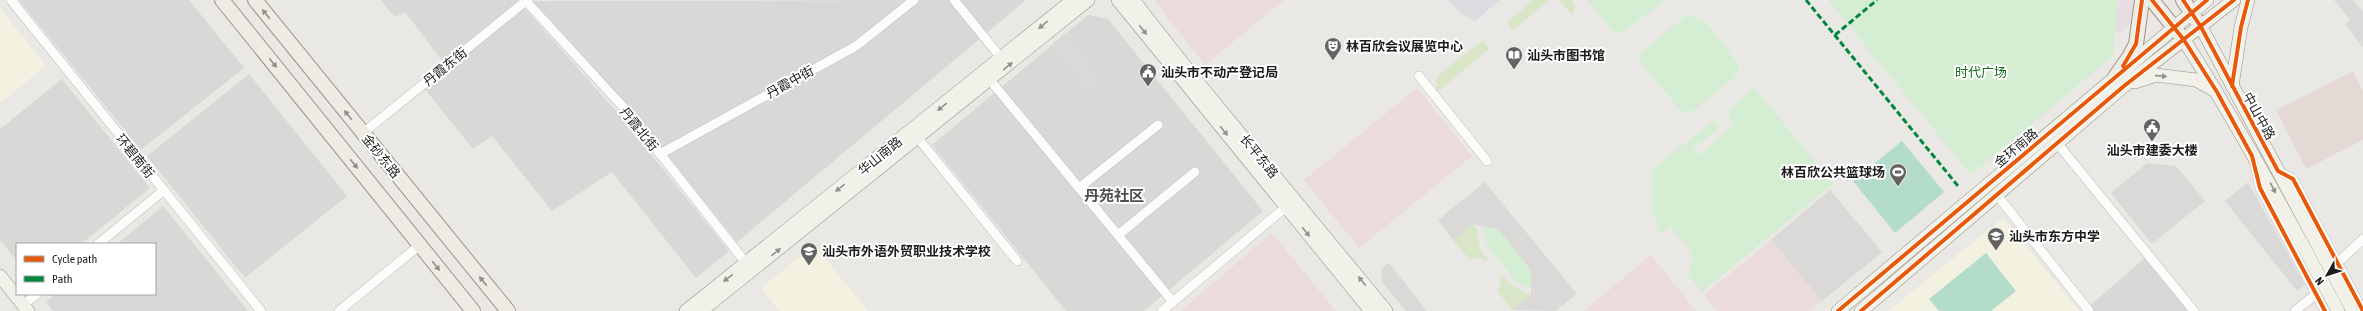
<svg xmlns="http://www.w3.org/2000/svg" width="2363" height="311" viewBox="0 0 2363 311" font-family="'Asap Condensed','Noto Sans SC',sans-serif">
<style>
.residential{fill:#d9d8d6}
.commercial{fill:#ebdcdb}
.industrial{fill:#e7dee3}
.education{fill:#f3f2e1}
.military{fill:#e4d9d5}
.grass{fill:#d8e5c6}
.park{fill:#d5eed3}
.pitch{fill:#b4dcca}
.parking{fill:#dad9d8}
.plaza{fill:#dcdbdf}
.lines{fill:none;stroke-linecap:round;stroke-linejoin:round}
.street-casing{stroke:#c1c0bf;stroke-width:10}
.secondary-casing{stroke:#91917f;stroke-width:14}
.primary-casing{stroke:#9d9485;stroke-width:16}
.street{stroke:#fcfcfb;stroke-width:9}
.secondary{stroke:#f1f1ea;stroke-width:13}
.primary{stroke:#eeeae4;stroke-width:14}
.quiet{stroke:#00873e;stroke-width:3;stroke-dasharray:6 3;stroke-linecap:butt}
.cycleway-casing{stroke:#fff;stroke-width:6}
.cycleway{stroke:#e8590c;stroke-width:4}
.oneway{fill:#908d8a}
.oneway2{fill:#91918d}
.labels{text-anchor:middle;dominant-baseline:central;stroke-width:4;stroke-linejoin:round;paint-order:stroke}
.poi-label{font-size:13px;font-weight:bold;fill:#1c1c1c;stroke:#fff;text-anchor:start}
.street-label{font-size:13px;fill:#1c1c1c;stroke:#fff}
.park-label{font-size:13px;fill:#176d1b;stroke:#fff}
.quarter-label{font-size:15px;font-weight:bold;fill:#4f4f4f;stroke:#fff}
</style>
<rect width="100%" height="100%" fill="#eae8e5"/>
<g class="residential">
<polygon points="19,0 189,0 244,68 141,150"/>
<polygon points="381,0 517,0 617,112 729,251 696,278 612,172 552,211 492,136 473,149 425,89 449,70 405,12 394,17"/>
<polygon points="1026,0 737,242 628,106 533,1"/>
<polygon points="1088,15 1108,19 1263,211 1144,311 1066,311 932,145"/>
<polygon points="249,74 347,196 245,278 147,156"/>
<polygon points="62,79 150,188 81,244 17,244 17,261 0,240 0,129"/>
<polygon points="163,206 248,311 53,311 46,302 55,294 155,294 155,244 117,244"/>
<polygon points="2146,257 2189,311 2084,311"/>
</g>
<g class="commercial">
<polygon points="1154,0 1284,0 1205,65"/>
<polygon points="1417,88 1472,156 1359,248 1304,180"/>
<polygon points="1272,233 1336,311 1180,311"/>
<polygon points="1771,240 1822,301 1809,311 1717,311 1704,295"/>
<polygon points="1651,255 1696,311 1584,311"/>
</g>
<polygon class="industrial" points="2089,0 2160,0 2118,34"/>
<g class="education">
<polygon points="0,8 46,66 0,103"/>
<polygon points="2003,218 2079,311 1888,311"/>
<polygon points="814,245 868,311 780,311 761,288"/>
</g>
<polygon class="military" points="2353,71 2363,92 2363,140 2306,169 2276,110"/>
<g class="grass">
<polygon points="1533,0 1549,0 1513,30 1507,22"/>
<polygon points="1559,0 1571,0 1576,6 1572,15"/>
<polygon points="1483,40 1489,49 1437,92 1436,79 1440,74"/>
<polygon points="1473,224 1477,230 1480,249 1489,261 1477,257 1470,260 1453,240"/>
<polygon points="1499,273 1513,286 1531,295 1513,310 1498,292 1501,278"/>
</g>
<g class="park">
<polygon points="1587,0 1664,0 1624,32 1614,32"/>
<polygon points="1828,0 2118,0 2113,56 1971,175"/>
<polygon points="1691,15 1705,21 1740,66 1735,77 1690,113 1682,112 1640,62 1639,55 1685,16"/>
<path d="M1754,87L1833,184L1702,292L1687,274C1702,254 1683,242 1670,227L1663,233L1657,229L1658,222L1651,214L1652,170L1714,120L1719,125L1717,130L1693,149L1699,155L1731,128L1733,124L1728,112Z"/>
<polygon points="1483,226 1498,229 1531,270 1531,288 1517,283 1485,242"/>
</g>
<g class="pitch">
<polygon points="1902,141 1944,192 1895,233 1853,181"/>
<polygon points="1986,253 2016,291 1991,311 1939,311 1929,299"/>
</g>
<g class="parking">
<polygon points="2334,0 2353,0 2363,12 2363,47 2345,24 2350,20"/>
<polygon points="1067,32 1105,80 1087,94 1049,47"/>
<polygon points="2147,163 2176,166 2205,201 2152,244 2111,193"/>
<polygon points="1485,182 1577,294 1556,311 1513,310 1531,295 1531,270 1498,229 1473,224 1453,240 1438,220"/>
<polygon points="2248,182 2305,285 2297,291 2225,201"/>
<polygon points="1830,190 1882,252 1822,301 1771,240"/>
<polygon points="1389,263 1392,267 1427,311 1406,311 1383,283 1381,273 1382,268"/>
</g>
<polygon class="plaza" points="1449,0 1500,0 1475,21 1459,12"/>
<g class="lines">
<g class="street-casing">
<g id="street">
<polyline points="11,0 261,311"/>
<polyline points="525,0 625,109 746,263"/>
<polyline points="954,0 1002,59"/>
<polyline points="1419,76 1487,161"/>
<polyline points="990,80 1173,302"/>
<polyline points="363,133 527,0"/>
<polyline points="918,138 1017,261"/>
<polyline points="2057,143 2194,311"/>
<polyline points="660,154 856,46 914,0"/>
<polyline points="2255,165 2260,188 2325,311"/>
<polyline points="2278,171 2293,179 2363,311"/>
<polyline points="1079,188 1158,125"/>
<polyline points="1997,195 2089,311"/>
<polyline points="1118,235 1195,172"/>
<polyline points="98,244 163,191"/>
<polyline points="2333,267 2363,239"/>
<polyline points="23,305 37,294"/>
<polyline points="339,311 420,245"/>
<polyline points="1162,311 1286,207"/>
<polyline points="2295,311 2316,294"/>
</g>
</g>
<g class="secondary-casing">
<g id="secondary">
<polyline points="1118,0 1371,311"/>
<polyline points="1133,0 1199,84 1386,311"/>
<polyline points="2201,27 2353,311"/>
<path d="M2184,40C2240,128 2289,219 2338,311"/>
<polyline points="2135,82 2156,75 2196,80 2216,91"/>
<polyline points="2232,86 2241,27 2248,0"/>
<polyline points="0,276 28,311"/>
<polyline points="686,311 1073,0"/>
<polyline points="701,311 1088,0"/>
<polyline points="1838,311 2207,0"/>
<polyline points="1861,311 2124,86 2234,0"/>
</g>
</g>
<g class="primary-casing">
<g id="primary">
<polyline points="222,0 473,311"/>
<polyline points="255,0 508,311"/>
<polyline points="2152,0 2184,40"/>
<polyline points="2183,0 2201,27"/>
<polyline points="2115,77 2129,57 2136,44 2142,0"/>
</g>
</g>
<use href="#street" class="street"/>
<use href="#secondary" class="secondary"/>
<use href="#primary" class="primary"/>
<g class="quiet">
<polyline points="1806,0 1958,186"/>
<polyline points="1835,35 1877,0"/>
</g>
<g class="cycleway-casing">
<g id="cycleway">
<polyline points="2152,0 2184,40 2217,92 2252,156 2260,188 2325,311"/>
<polyline points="2183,0 2201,27 2278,171 2293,179 2363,311"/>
<polyline points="2123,66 2136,44 2142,0"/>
<polyline points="2232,86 2241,27 2248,0"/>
<polyline points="1838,311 2207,0"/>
<polyline points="1861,311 2124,86 2234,0"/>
</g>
</g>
<use href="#cycleway" class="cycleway"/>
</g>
<defs><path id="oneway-solid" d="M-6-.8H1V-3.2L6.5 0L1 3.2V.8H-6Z"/></defs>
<g class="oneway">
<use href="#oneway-solid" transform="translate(266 14) rotate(-129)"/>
<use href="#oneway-solid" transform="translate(273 63) rotate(51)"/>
<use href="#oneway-solid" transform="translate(348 115) rotate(-129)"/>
<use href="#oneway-solid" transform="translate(354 164) rotate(51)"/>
<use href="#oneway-solid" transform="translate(436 266) rotate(51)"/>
<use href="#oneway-solid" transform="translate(483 281) rotate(-129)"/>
</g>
<g class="oneway2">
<use href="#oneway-solid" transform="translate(1043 25) rotate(140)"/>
<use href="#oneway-solid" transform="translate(1143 30) rotate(51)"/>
<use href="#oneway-solid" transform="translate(1008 66) rotate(-39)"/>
<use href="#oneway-solid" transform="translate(2161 76) rotate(4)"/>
<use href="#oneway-solid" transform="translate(942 107) rotate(141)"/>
<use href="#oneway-solid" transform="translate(1224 131) rotate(51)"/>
<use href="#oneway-solid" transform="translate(840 188) rotate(141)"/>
<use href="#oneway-solid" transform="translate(2273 188) rotate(62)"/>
<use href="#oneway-solid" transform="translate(1306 232) rotate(51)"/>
<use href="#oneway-solid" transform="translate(776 252) rotate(-39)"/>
<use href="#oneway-solid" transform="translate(728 278) rotate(142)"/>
<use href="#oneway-solid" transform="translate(1362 281) rotate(-129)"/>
</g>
<defs>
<g id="theatre-pin" transform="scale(0.9)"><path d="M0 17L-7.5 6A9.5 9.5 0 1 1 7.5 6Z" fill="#646362" stroke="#fff"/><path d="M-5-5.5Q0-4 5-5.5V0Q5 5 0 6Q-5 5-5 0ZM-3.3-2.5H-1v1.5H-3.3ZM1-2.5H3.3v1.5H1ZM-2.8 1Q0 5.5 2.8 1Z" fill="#fff"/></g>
<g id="library-pin" transform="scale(0.9)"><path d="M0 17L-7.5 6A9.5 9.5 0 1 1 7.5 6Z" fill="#646362" stroke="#fff"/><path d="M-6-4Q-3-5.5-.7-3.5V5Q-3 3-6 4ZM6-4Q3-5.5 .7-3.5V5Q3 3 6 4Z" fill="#fff"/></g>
<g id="civic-pin" transform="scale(0.9)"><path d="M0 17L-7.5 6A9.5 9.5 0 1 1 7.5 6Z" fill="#646362" stroke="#fff"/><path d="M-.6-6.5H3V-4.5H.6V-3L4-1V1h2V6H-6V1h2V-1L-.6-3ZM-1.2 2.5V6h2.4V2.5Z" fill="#fff"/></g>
<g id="stadium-pin" transform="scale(0.9)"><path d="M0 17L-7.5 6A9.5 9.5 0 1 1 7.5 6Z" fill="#646362" stroke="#fff"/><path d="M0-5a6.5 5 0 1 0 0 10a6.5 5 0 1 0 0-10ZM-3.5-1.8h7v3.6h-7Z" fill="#fff"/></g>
<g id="school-pin" transform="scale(0.9)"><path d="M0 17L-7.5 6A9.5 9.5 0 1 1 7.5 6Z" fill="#646362" stroke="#fff"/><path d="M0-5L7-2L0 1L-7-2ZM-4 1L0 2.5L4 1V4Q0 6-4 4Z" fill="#fff"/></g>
</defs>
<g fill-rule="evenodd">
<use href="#theatre-pin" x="1333" y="46"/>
<use href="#library-pin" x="1514" y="55"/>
<use href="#civic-pin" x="1148" y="72"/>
<use href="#civic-pin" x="2152" y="127"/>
<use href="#stadium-pin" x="1898" y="172"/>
<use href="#school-pin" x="1996" y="236"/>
<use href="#school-pin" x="809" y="251"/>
</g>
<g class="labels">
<g class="poi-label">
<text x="1346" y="46">林百欣会议展览中心</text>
<text x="1527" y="55">汕头市图书馆</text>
<text x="1161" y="72">汕头市不动产登记局</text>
<text x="2152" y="150" text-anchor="middle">汕头市建委大楼</text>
<text x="1885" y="172" text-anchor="end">林百欣公共篮球场</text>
<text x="2009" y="236">汕头市东方中学</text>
<text x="822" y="251">汕头市外语外贸职业技术学校</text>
</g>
<g class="street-label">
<text transform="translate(445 67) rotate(-39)">丹霞东街</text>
<text transform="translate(790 82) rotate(-29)">丹霞中街</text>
<text transform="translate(2259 116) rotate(61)">中山中路</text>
<text transform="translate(639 129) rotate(51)">丹霞北街</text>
<text transform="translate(2016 148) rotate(-40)">金环南路</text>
<text transform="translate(135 156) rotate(51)">环碧南街</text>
<text transform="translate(381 156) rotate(51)">金砂东路</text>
<text transform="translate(880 156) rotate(-39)">华山南路</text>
<text transform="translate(1259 156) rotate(51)">长平东路</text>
</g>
<g class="park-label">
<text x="1981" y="72">时代广场</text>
</g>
<g class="quarter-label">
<text x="1114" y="195">丹苑社区</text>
</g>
</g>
<rect x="16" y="243" width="140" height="52" fill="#ffffff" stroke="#a4a4a4"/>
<rect x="24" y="256" width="20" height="6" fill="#e8590c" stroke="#a4a4a4"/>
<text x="52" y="263" font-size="12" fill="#1c1c1c">Cycle path</text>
<rect x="24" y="276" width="20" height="6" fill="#00873e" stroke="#a4a4a4"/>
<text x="52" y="283" font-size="12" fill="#1c1c1c">Path</text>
<g transform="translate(2327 275) rotate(231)" stroke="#ffffff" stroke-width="3" paint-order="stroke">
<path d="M0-3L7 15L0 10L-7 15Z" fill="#1c1c1c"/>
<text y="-6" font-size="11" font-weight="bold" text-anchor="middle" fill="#1c1c1c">N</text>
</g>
</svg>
